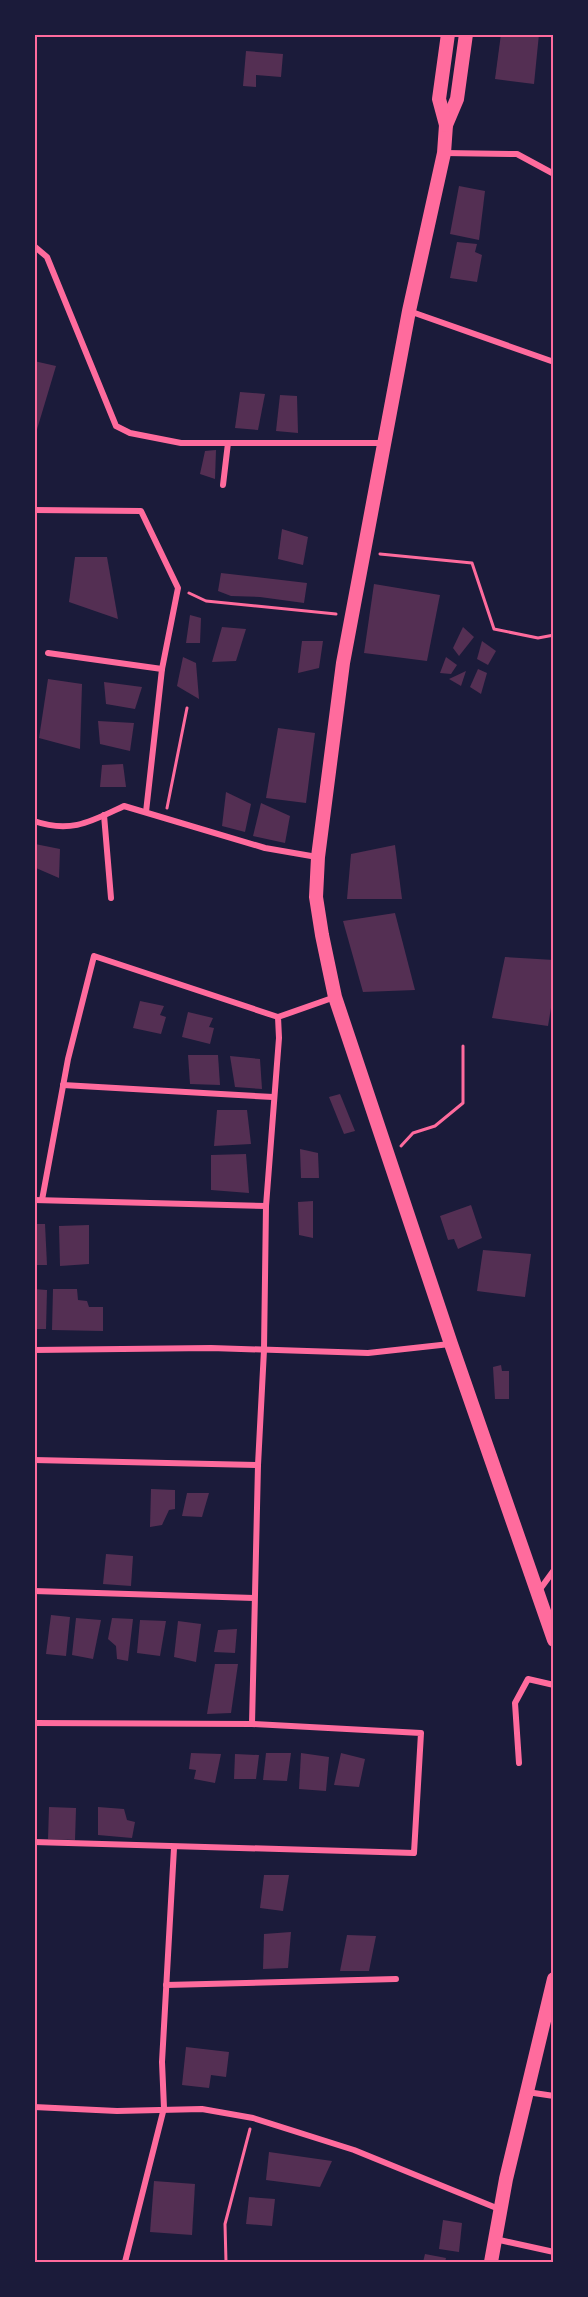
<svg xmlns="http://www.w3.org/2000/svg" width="588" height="2297" viewBox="0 0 588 2297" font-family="Helvetica,sans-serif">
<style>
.building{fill:#542f53}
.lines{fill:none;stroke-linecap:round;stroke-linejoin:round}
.path{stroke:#ff6b9d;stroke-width:3}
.minor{stroke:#ff6b9d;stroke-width:6}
.trunk{stroke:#ff6b9d;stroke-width:14}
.neatline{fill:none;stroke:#ff6b9d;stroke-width:2}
</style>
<rect width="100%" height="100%" fill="#1b1b3a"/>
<g class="building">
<polygon points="501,34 539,34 534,84 495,79"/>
<polygon points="246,51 283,54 281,77 256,75 256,87 243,86"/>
<polygon points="459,186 485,191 479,240 450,234"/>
<polygon points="457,242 477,244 475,252 482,255 477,282 450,278"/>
<polygon points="34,361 56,366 35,436 34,436"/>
<polygon points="240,392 265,394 258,430 235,428"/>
<polygon points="280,395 297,396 298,433 276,431"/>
<polygon points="216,450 215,479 200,474 205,451"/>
<polygon points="282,529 308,537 303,565 278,559"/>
<polygon points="75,557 107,557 118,619 69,602"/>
<polygon points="221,573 307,583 304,603 260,597 231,596 218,591"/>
<polygon points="374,584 440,595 427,661 364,653"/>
<polygon points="190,615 201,618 200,643 186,643"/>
<polygon points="222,627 246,629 236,661 212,662"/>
<polygon points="463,627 474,637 459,656 453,648"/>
<polygon points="302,641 323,641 319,668 298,673"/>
<polygon points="482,641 496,651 488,665 477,659"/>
<polygon points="183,657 196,663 199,699 177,686"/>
<polygon points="446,657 457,665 451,674 440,673"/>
<polygon points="478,669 487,673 481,694 470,687"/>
<polygon points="466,671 461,686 449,679"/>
<polygon points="48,679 82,684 80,749 39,738"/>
<polygon points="104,682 142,687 135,709 106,704"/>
<polygon points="98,721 134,723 130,751 100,744"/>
<polygon points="278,728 315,733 306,803 266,798"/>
<polygon points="123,764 126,787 100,787 102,765"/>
<polygon points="226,792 251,804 245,832 222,826"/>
<polygon points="261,803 290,816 285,843 253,836"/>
<polygon points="35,844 60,849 59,878 36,868"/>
<polygon points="395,845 402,899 347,899 351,854"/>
<polygon points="395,913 415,990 363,992 343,921"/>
<polygon points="505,957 554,960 554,990 548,1026 492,1018"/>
<polygon points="140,1001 164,1006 160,1015 166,1017 161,1034 133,1028"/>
<polygon points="188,1012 213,1018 209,1027 214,1028 210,1044 182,1037"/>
<polygon points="188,1055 218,1055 220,1085 190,1084"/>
<polygon points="230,1056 260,1059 262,1089 235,1087"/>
<polygon points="340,1094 355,1131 344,1134 329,1097"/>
<polygon points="217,1110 247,1110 251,1144 214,1146"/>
<polygon points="300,1149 318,1153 319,1178 301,1178"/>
<polygon points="246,1154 249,1193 211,1190 211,1155"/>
<polygon points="313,1201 313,1238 299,1235 298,1202"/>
<polygon points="471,1205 482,1238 458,1249 454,1239 448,1240 440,1216"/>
<polygon points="34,1224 45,1224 47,1265 34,1265"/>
<polygon points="89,1225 89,1264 60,1266 59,1226"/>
<polygon points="483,1250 531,1254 525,1297 477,1291"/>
<polygon points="34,1289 47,1290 46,1329 34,1329"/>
<polygon points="53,1289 77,1289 78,1300 87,1301 89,1307 103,1307 103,1331 52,1330"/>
<polygon points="501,1365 502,1371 509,1371 509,1399 495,1399 493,1367"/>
<polygon points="151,1489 175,1490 175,1509 169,1510 162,1525 150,1527"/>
<polygon points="187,1493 209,1493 202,1517 182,1516"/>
<polygon points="106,1554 133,1556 131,1586 103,1584"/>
<polygon points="51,1615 70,1617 66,1656 46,1654"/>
<polygon points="76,1618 101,1620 93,1659 72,1655"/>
<polygon points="112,1618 133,1619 128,1661 117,1659 116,1646 108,1639"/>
<polygon points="140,1620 166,1621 160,1656 137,1653"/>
<polygon points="178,1621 201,1624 196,1662 174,1657"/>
<polygon points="237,1629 235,1653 214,1652 218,1630"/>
<polygon points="215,1664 238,1664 231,1713 207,1714"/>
<polygon points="191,1753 221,1754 215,1783 194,1779 196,1770 189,1769"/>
<polygon points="266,1753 291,1753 287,1781 263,1780"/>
<polygon points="301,1753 329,1757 326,1791 299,1789"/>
<polygon points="341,1753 365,1759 359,1787 334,1785"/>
<polygon points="235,1754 259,1755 256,1779 234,1779"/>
<polygon points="49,1807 76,1808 75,1840 48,1839"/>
<polygon points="98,1807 124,1809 127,1820 135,1822 132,1838 98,1835"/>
<polygon points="264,1875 289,1875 283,1911 260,1908"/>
<polygon points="291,1932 288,1968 263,1969 264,1934"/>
<polygon points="347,1935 376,1936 369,1971 340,1971"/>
<polygon points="186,2047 229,2052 226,2077 211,2075 209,2088 182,2085"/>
<polygon points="269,2152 332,2161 320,2187 266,2180"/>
<polygon points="154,2181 195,2184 192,2235 150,2232"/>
<polygon points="249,2197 275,2199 272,2226 246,2224"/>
<polygon points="443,2220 462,2223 459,2252 439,2249"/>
<polygon points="425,2254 446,2258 445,2262 423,2262"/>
</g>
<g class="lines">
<g class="path">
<polyline points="380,554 472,563 494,629 538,638 554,635"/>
<polyline points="189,593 206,601 336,614"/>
<polyline points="167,808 187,708"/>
<polyline points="401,1146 413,1133 435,1126 463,1103 463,1046"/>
<polyline points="226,2262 225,2224 250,2129"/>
</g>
<g class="minor">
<polyline points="444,153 517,154 554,174"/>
<polyline points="34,246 47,257 116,426 130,433 181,443 383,443"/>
<polyline points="409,311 554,362"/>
<polyline points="223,485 228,443"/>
<polyline points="34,510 141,511 178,588 162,669 146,812"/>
<polyline points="48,653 162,669"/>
<polyline points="104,815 111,898"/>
<path d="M34,821C71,834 92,821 124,806L265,848L317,857"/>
<polyline points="63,1085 273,1097"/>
<polyline points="34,1200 266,1206"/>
<polyline points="42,1200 68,1059 94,956 278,1017"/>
<polyline points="34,1350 211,1348 368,1353 450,1344"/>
<polyline points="34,1460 258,1465"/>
<polyline points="34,1591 254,1598"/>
<polyline points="538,1592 554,1570"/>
<polyline points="34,1723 252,1724 421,1733 414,1853 34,1842"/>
<polyline points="252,1724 258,1465 264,1350 266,1206 279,1038 278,1017 335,997"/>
<polyline points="519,1763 515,1703 528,1679 554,1685"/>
<polyline points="166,1985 396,1979"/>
<polyline points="527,2092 554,2096"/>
<polyline points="34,2107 117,2111 202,2109 253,2118 354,2150 499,2209"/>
<polyline points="495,2239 554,2252"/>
<polyline points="125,2262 164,2108 162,2062 174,1848"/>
</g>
<g class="trunk">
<polyline points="466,34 457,99 446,125 444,153 409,311 343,663 318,857 316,897 322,935 335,997 451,1344 554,1640"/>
<polyline points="446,125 439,99 448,34"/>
<polyline points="491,2262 506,2179 554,1979"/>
</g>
</g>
<rect width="588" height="2297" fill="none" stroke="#1b1b3a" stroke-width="72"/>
<rect x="36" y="36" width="516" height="2225" class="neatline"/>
</svg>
